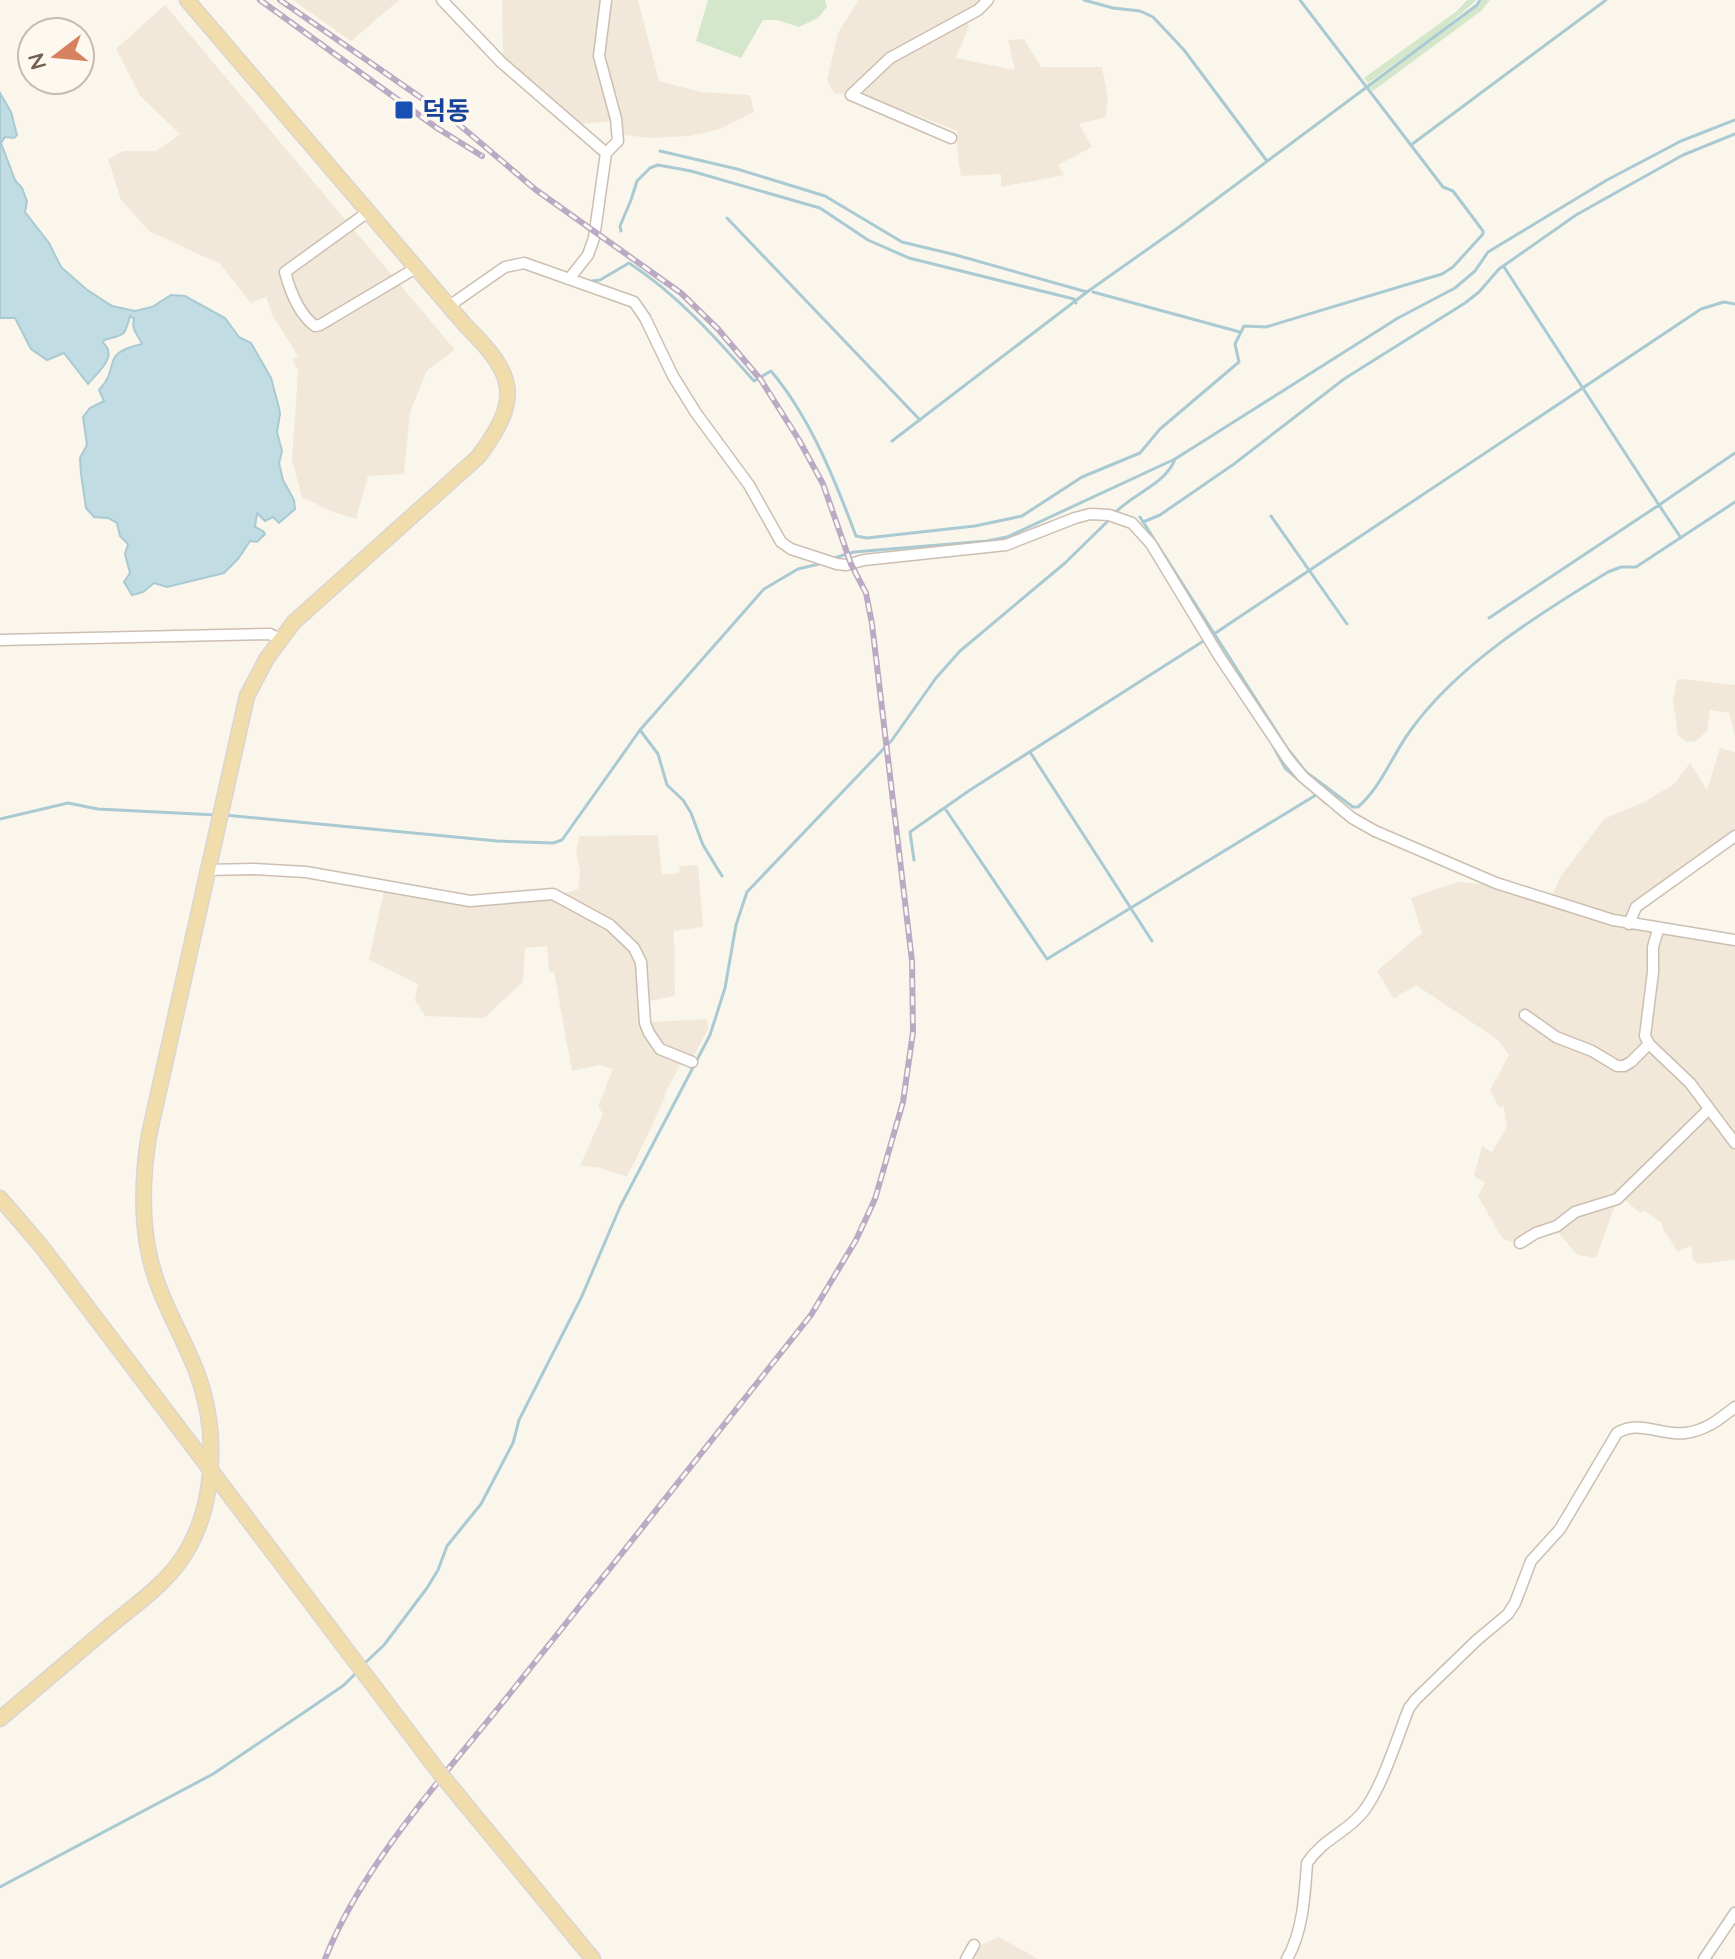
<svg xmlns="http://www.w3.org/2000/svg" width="1735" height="1959" viewBox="0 0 1735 1959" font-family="Quicksand,'Noto Sans KR',sans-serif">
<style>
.residential{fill:#f1e8da}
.green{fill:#d4e7cb}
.water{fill:#c1dce3;stroke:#a9cad3;stroke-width:2}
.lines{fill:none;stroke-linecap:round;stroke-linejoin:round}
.stream{stroke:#a9cad3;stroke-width:3}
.minor-casing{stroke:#ccbfb2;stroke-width:13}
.major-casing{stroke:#dbd5d2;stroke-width:17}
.minor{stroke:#fff;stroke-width:10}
.major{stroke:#f1dcac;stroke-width:14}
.rail-casing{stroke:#baaac4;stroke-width:6}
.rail{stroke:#fdf9f1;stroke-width:3;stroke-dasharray:9;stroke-linecap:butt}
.major-bridge-casing{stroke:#dbd5d2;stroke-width:17;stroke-linecap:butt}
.major-bridge{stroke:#f1dcac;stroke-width:14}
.transit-dot{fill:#1a4fb4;stroke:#fdf9f1;stroke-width:3}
.labels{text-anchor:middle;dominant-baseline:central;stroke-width:7;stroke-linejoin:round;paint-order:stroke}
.transit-label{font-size:26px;font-weight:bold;fill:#164399;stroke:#fdf9f1;text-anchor:start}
</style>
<rect width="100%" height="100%" fill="#fbf6eb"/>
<g class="residential">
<polygon points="293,0 399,0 351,41"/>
<polygon points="502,0 638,0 659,81 701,92 750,95 754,112 717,130 689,136 650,138 624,135 619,121 574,124 503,58"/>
<polygon points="859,0 984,0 963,14 969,26 956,58 1015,70 1008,40 1024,39 1041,67 1102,67 1108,98 1106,117 1079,124 1092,147 1058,165 1064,175 1001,187 1001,174 961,176 957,150 958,131 858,93 834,94 827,80 838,33"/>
<polygon points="165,5 455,350 427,370 410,412 404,474 368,476 356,519 333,512 302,497 292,461 298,371 292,359 298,356 273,316 266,297 251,303 220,264 149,231 121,200 108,159 123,151 156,151 180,134 141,97 116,49"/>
<polygon points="1681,679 1735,685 1735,737 1729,713 1710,710 1707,731 1696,741 1687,742 1678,735 1673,700 1677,680"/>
<polygon points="1720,748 1735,752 1735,833 1636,905 1628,928 1735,943 1735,1260 1698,1264 1693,1260 1691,1245 1678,1252 1663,1229 1662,1223 1645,1211 1639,1212 1624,1199 1614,1208 1596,1258 1578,1255 1558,1233 1511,1242 1502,1238 1478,1196 1485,1183 1474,1176 1482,1146 1492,1152 1507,1127 1504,1107 1499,1107 1490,1090 1509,1055 1497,1039 1416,985 1394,999 1377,971 1422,933 1411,898 1457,882 1483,884 1549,902 1561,876 1604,819 1646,801 1674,784 1690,763 1707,790"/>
<polygon points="658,835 662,875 679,873 680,866 698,865 703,927 674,931 675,996 650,1001 651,1022 707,1019 708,1029 693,1058 685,1056 664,1095 665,1098 636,1159 627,1176 625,1176 597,1167 580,1166 603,1114 598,1106 613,1069 599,1065 572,1071 554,972 549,972 547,946 525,948 523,982 484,1018 425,1016 415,1000 418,984 369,960 384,890 471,906 518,898 550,898 578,889 580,872 576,850 580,836"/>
<polygon points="999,1937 1038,1959 972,1959 981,1945"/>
</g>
<g class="green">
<polygon points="708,0 825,0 827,7 818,18 799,27 777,20 763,20 741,58 696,41"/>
<polygon points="1467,0 1477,0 1439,32 1368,83 1364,78 1457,11"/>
<polygon points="1482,0 1490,0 1481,11 1373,91 1369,87 1478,6"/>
</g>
<path class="water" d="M0,93L11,112L17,135L14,138L5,137L1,143L15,180L22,188L27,201L25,212L49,243L61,267L86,289L112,306L135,311L152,307L171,295L185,296L225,318L239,337L251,343L271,378L279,408L280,414L277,432L282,451L279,463L283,480L294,500L295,509L279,523L273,517L265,521L257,513L255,527L263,531L265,534L257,542L250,541L238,559L224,573L167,587L154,583L143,592L132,595L124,582L130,573L125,554L128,544L120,536L117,523L108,518L94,517L86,508L81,474L80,458L87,445L83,417L90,408L104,401L99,390C122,366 98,354 142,344C138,334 131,331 134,319L130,316C124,338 125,334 104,340L103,343C119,356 97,373 88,384L64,353L47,360L31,349L15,318H0Z"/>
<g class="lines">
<g class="stream">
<polyline points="1084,0 1113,8 1140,11 1153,17 1184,50 1267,161"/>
<polyline points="1411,145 1606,0"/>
<polyline points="660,151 737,169 825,196 902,242 956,255 1087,292 1179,227 1477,5 1480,0"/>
<polyline points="727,218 920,420"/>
<polyline points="621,231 620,226 631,200 637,181 650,168 658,165 691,171 820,208 868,240 909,258 1074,299 1076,303"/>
<polyline points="1504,267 1659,505 1735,453"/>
<path d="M590,285L592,281L600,280L629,263C677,294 716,338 754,381L771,371C810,417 835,480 856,536L867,538L975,526L1022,516L1082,477L1140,453L1160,429L1239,362L1235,344L1244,326L1266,327L1442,274L1453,267L1483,234V231L1453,191L1443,187L1300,0"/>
<polyline points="1093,292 1240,332"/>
<polyline points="892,441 1087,292"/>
<path d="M1115,513C1132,494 1166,484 1175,459L1398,318L1455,288L1475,271L1488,252L1607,180L1681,141L1735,120"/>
<polyline points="1271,516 1347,624"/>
<path d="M1140,517L1287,748L1306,772L1353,807H1358C1381,787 1392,756 1410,731C1458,664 1539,614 1608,572L1621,567H1636L1735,502"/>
<polyline points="1143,522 1160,515 1234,464 1344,379 1465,303 1479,292 1499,269 1576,215 1683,155 1735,134"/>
<polyline points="834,558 854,552 987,541 1007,537 1175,459"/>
<polyline points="1489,618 1659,505 1681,538"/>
<polyline points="1211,636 1701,309 1724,302 1735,304"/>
<polyline points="640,730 658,754 667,785 683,800 691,813 703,845 722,876"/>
<polyline points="1270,740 1285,768 1326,803"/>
<polyline points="1030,752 1152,941"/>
<polyline points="946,810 1047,959 1316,795"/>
<polyline points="224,815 497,841 553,843 562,840 640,730 764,589 798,569 823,563"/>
<polyline points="0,819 68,803 98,809 216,815"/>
<polyline points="914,860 910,832 970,790 1205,640"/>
<polyline points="365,1663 384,1645 427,1588 438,1570 447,1546 481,1504 513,1443 519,1420 582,1296 620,1207 710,1035 725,988 736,925 747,892 892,740 936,678 960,651 1065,563 1110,519"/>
<polyline points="0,1887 213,1774 312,1707 344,1685 357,1672"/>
</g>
<g class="minor-casing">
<g id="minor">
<polyline points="442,0 501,62 606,153"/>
<polyline points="951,138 851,95 890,58 978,10 988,0"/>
<path d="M368,212L285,272C290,291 299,314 315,326L320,325L416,268"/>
<polyline points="569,279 588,255 594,238 606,153 618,141 616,119 599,56 606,0"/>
<polyline points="449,306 505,267 524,263 634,302 645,318 673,376 696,413 749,485 781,542 791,549 837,564 846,565 864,560 1006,545 1075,518 1090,514 1109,515 1132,523 1151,544 1219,656 1288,759 1303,777 1352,818 1375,831 1496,883 1613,920 1735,940"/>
<polyline points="0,640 270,634 279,639"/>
<polyline points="206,870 254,869 306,872 470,901 553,894 610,925 634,948 641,962 645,1023 649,1033 660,1049 692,1062"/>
<polyline points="1629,924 1636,907 1735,836"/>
<polyline points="1658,930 1653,947 1653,972 1645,1036 1649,1044 1690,1083 1735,1143"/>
<polyline points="1525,1015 1556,1037 1592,1051 1617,1066 1624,1066 1631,1062 1649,1044"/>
<polyline points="1520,1243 1536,1233 1557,1226 1575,1212 1617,1199 1709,1109"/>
<polyline points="966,1959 974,1945"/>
<path d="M1287,1959C1303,1932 1305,1893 1307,1863C1324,1838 1346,1833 1363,1812C1382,1788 1397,1738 1409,1708L1416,1699L1477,1640L1508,1614L1515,1603L1531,1561L1560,1529L1617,1433C1639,1419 1661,1436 1685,1433C1705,1431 1720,1419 1735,1407"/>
<polyline points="1704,1959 1735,1913"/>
</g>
</g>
<g class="major-casing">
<g id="major">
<polyline points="0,1198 42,1247 438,1771"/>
<path d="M0,1719C37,1688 74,1656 111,1625C134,1606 160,1588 178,1564C217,1512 219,1432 197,1373C181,1331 156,1294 148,1249C141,1211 143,1172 149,1135L247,696L267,658L294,622L478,457C522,399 516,375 466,326L187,0"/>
<polyline points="448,1783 593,1959"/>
</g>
</g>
<use href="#minor" class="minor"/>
<use href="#major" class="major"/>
<g class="rail-casing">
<g id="rail">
<polyline points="260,0 437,128 482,156"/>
<path d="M280,0L456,122L536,190L681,293L718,329L761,380L799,440L823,484L851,564L866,593L872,624L912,961L913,1032L903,1102L875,1199L856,1240L811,1315C712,1440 612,1566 512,1691C449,1770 362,1864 325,1959"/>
</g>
</g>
<use href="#rail" class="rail"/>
<g class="major-bridge-casing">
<polyline id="major-bridge" points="438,1771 448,1783"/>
</g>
<use href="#major-bridge" class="major-bridge"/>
</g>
<rect class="transit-dot" x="394" y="100" width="20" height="20" rx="4"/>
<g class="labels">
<g class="transit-label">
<text x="422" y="110">덕동</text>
</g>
</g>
<g transform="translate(56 56) rotate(254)"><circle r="38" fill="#fdf9f1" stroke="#c6bbb1" stroke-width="2"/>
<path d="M0-6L14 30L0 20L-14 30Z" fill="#d6815f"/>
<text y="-12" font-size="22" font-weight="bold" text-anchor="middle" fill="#735f51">N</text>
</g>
</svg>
